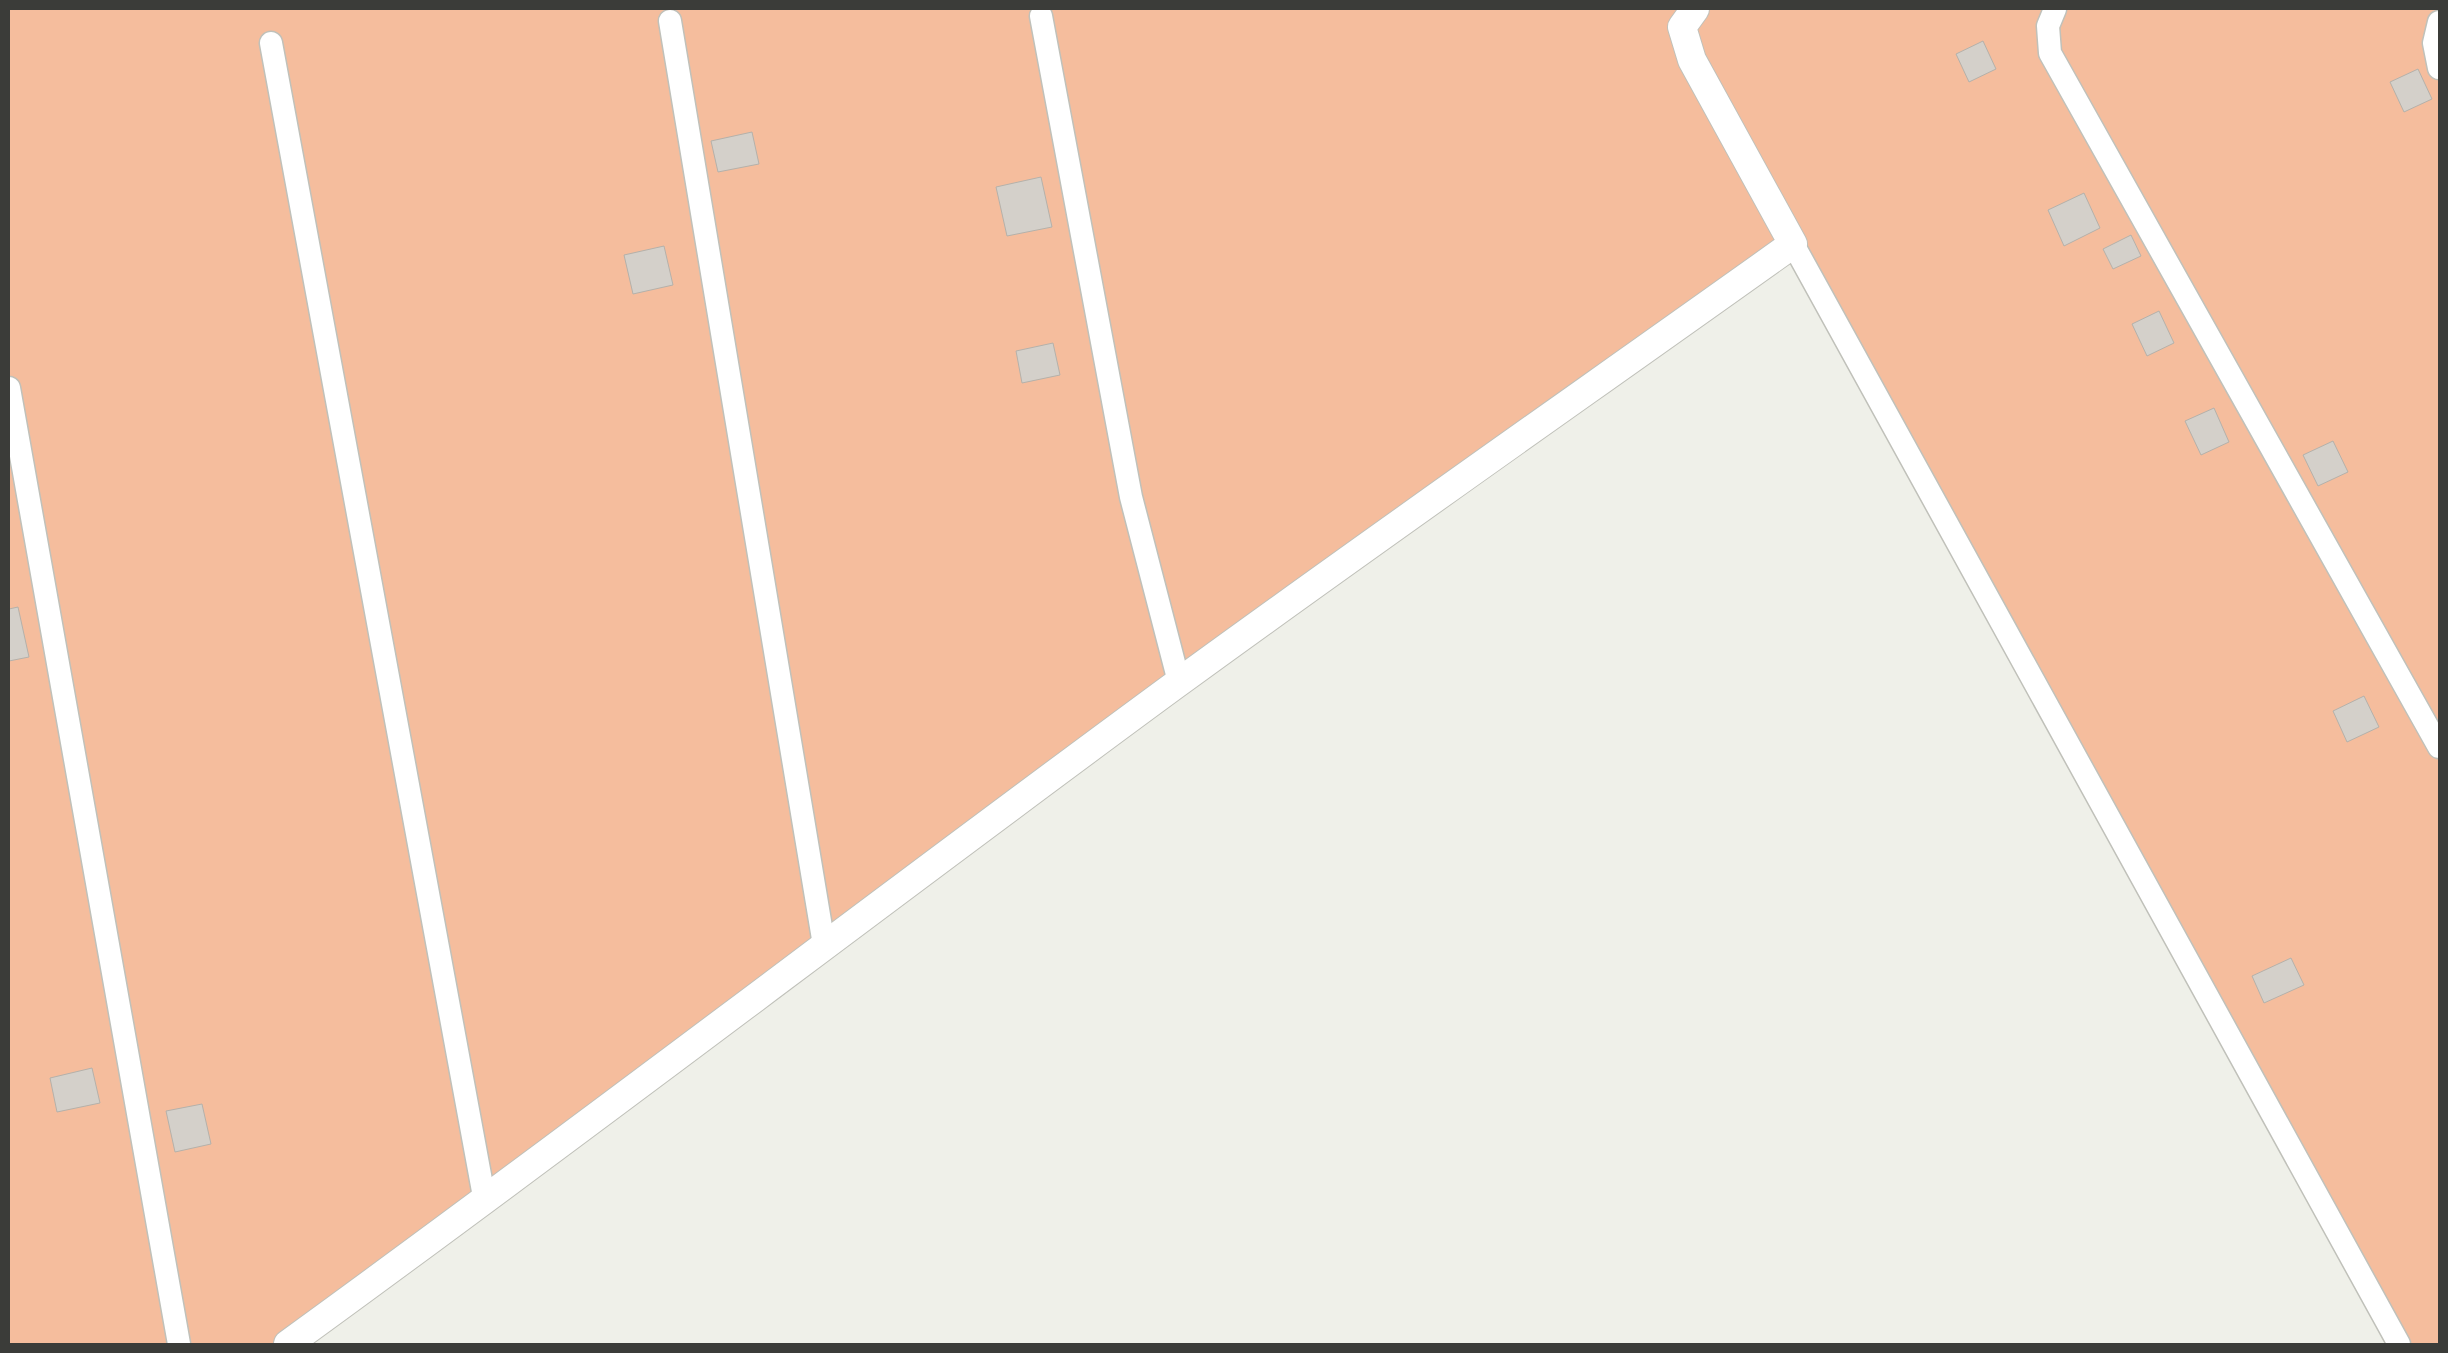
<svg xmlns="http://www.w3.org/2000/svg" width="2448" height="1353" viewBox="0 0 2448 1353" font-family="'Open Sans',sans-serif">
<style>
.green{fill:#f5bd9d}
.building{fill:#d4d0ca;stroke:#b5b1aa}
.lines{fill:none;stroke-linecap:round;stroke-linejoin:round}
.lane-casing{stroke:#c0c1ba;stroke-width:25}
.street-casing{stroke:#c0c1ba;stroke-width:30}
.lane{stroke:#fff;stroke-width:22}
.street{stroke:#fff;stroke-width:28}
</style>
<rect width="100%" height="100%" fill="#eff0e9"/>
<polygon class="green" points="9,9 2439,9 2439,1344 2399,1344 1793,244 288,1344 9,1344"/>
<g class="building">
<polygon points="1983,41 1996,69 1969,82 1956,54"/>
<polygon points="2418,69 2432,99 2404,112 2390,82"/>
<polygon points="752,132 759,164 718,172 711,141"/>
<polygon points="1041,177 1052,227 1007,236 996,187"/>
<polygon points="2084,193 2100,228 2064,246 2048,210"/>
<polygon points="2131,235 2141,256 2113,269 2103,249"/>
<polygon points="664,246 673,285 633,294 624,255"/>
<polygon points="2159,311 2174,343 2147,356 2132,324"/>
<polygon points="1053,343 1060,375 1022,383 1016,351"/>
<polygon points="2214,408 2229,442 2201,455 2185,421"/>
<polygon points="2333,441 2348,472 2318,486 2303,455"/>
<polygon points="18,607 29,657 9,661 9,609"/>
<polygon points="2364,696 2379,727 2347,742 2333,711"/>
<polygon points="2291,958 2304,985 2264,1003 2252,976"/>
<polygon points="92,1068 100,1103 57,1112 50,1078"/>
<polygon points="202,1104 211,1144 175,1152 166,1111"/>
</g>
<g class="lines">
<g class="lane-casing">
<g id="lane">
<polyline points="2055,9 2048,26 2050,53 2439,747"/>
<polyline points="1041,16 1131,497 1179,682"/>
<polyline points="670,21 824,945"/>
<polyline points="2439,22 2434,43 2439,68"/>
<polyline points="271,43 485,1202"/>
<polyline points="1793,244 2399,1344"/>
<polyline points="9,388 179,1344"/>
</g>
</g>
<g class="street-casing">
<path id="street" d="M288,1344C586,1128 878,903 1175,685C1379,536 1587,391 1793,244L1692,60L1682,27L1695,9"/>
</g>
<use href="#lane" class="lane"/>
<use href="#street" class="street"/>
</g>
<rect width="2448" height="1353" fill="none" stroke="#3b3c39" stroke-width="20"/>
</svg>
